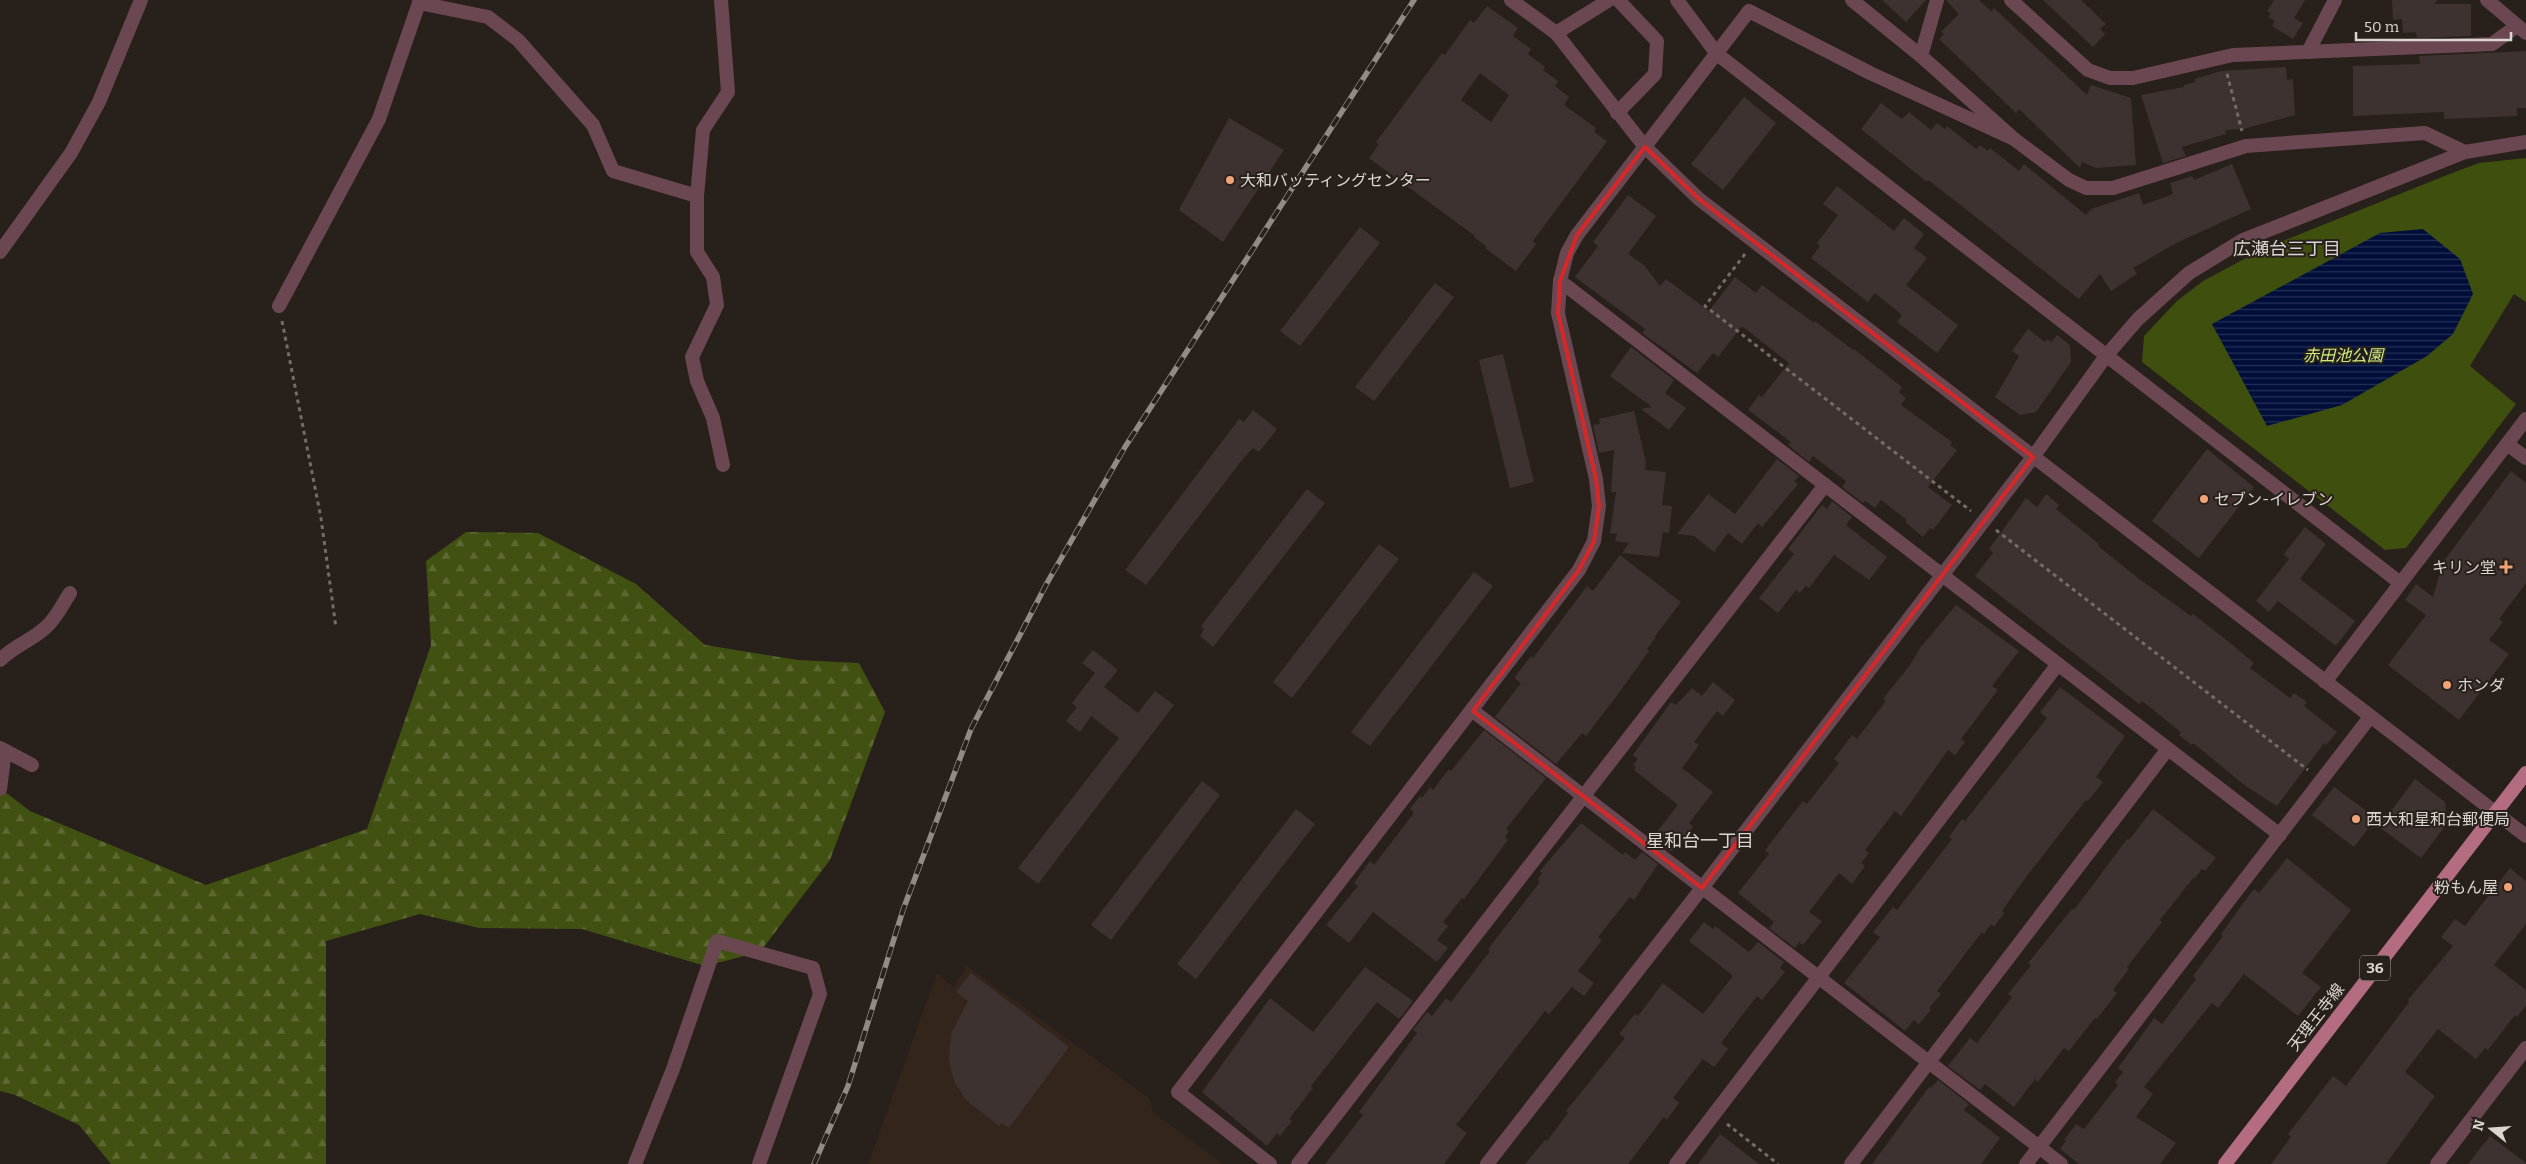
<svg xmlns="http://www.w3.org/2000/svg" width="2526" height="1164" viewBox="0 0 2526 1164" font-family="Bitter,'Noto Sans JP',serif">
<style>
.built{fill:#33251c}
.forest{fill:url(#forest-firs)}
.park{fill:#3f4f0e}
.water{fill:url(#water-rules)}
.building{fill:#3d3230;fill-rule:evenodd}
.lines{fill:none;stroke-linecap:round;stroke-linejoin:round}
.path{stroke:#736c67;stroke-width:3;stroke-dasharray:4 4;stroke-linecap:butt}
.minor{stroke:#6b4851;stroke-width:14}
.tertiary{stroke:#6b4851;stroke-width:14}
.primary{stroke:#b36c80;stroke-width:14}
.rail-casing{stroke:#918a86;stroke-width:5.5}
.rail{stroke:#28201b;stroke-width:4;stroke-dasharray:11;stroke-linecap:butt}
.marked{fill:none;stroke:#d62828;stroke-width:4;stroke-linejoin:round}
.poi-dot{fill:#efa377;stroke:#28201b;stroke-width:2}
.labels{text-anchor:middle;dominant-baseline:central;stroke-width:4;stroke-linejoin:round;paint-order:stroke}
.shield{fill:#28201b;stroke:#a59f9a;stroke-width:1}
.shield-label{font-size:15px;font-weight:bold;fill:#dbd5d1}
.poi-label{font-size:16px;fill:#dbd5d1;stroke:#28201b;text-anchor:start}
.park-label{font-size:16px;font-style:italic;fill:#cded7f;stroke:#28201b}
.street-label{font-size:16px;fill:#dbd5d1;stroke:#28201b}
.neighbourhood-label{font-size:18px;fill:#dbd5d1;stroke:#28201b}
</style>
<defs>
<pattern id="forest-firs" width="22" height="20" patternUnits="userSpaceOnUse" patternTransform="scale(1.25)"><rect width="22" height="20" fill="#415111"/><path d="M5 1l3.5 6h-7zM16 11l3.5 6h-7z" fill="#5c6933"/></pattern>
<pattern id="water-rules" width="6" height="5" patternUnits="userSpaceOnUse" patternTransform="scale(1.25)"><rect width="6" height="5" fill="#000e39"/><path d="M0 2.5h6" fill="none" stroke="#253055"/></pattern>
</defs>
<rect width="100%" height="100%" fill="#28201b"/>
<polygon class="built" points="967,966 1149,1098 1153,1112 1223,1164 868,1164 937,973 953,987"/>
<polygon class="forest" points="466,532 538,533 636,584 705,645 798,660 859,663 885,712 830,860 760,952 705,966 582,929 479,928 420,914 326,941 326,1164 111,1164 79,1125 15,1095 0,1091 0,788 30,811 206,885 367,829 431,645 426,561"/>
<polygon class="park" points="2526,158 2526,302 2514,294 2470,366 2516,404 2406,548 2385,550 2142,362 2144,336 2177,301 2203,281 2263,249 2442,177 2479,163"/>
<polygon class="water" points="2423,229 2460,259 2473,294 2453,334 2427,356 2342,405 2267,426 2212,324 2380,233"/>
<g class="building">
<polygon points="1882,0 1926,0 1906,22"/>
<polygon points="1946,0 1979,0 1991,11 1994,8 2087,95 2091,85 2131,98 2136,165 2096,168 2082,162 2080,168 2019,109 2016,113 1939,39 1944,34 1941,32 1959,14"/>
<polygon points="2043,0 2081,0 2106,24 2100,29 2105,34 2093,47"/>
<polygon points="2274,0 2305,0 2294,18 2303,23 2293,39 2272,26 2275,21 2268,17 2271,13 2267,11"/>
<polygon points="2392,0 2438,0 2434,4 2471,4 2471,36 2417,38 2416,32 2403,33 2402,19 2393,20"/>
<path d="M1487,6L1518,28L1513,36L1531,49L1528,54L1545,67L1543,70L1558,81L1555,86L1569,97L1564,105L1596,128L1594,132L1607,141L1533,241L1536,244L1516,271L1485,248L1487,247L1474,237L1475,236L1369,158L1379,144L1376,142L1442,53L1445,55L1470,20L1474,23ZM1480,73L1509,95L1491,122L1461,100Z"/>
<polygon points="2526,51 2526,108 2517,108 2517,116 2444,119 2444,112 2353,116 2353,66 2420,64 2419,56"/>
<polygon points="2286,67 2287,80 2293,79 2295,115 2243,129 2225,130 2226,134 2182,147 2186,156 2163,163 2141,95 2184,87 2184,85 2195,82 2195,79 2221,71"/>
<polygon points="1744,97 1776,123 1723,190 1691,164"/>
<polygon points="1881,103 1902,119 1909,112 1931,130 1937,123 1945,129 1947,126 1976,149 1980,145 1988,151 1990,148 2019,171 2024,164 2086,215 2091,209 2139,193 2143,205 2173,194 2170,183 2192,176 2194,180 2232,164 2251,209 2176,243 2133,268 2137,274 2111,291 2100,274 2079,299 1962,206 1928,180 1927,182 1861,129"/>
<polygon points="1229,118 1284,150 1223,242 1179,210"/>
<polygon points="1837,186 1894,231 1904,218 1924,234 1914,248 1927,258 1906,285 1958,325 1937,353 1897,322 1902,315 1875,293 1868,302 1811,258 1820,246 1817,243 1838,215 1823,204"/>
<polygon points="1628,195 1656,216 1628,254 1644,265 1660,286 1666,279 1709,311 1735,277 1756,293 1762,285 1814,323 1815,321 1853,350 1854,349 1902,387 1899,392 1906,398 1901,405 1952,442 1950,445 1957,450 1928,487 1952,505 1933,530 1930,528 1923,537 1905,522 1907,520 1881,500 1875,508 1865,501 1863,503 1842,487 1846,481 1813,456 1809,462 1788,445 1791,442 1748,410 1759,395 1762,397 1789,363 1742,326 1718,357 1713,353 1697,373 1642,333 1645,329 1575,277 1598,246 1593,242"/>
<polygon points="1360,227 1380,243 1300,346 1280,331"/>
<polygon points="1435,283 1454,297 1374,401 1355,387"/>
<polygon points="2028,329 2045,342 2047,339 2051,342 2057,335 2070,345 2071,362 2036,412 2020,415 1995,397 2019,356 2012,351"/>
<polygon points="1631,347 1674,380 1665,393 1686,408 1669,430 1641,409 1652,407 1610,376"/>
<polygon points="1503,354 1534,482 1510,488 1479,360"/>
<polygon points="1253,410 1277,429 1259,452 1253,448 1242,460 1146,585 1125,570 1239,419 1244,422"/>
<polygon points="1634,411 1646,462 1645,470 1666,472 1662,505 1672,506 1669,533 1663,532 1659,557 1622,553 1629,543 1615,541 1617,534 1610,533 1616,492 1611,492 1614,450 1599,453 1593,425 1600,424 1599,419"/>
<polygon points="2207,449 2254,487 2199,558 2152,521"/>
<polygon points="1777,459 1799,476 1794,481 1798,484 1762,527 1758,523 1742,544 1728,533 1714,552 1694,536 1677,534 1708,494 1735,514"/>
<polygon points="2511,471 2526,483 2526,583 2499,619 2503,622 2489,640 2509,654 2459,720 2388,665 2426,615 2405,600 2416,584 2433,597 2443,562"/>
<polygon points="1307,489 1325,503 1213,647 1200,636 1204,629 1201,626"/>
<polygon points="2046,494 2059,505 2056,509 2099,544 2098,546 2138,578 2191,616 2193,614 2229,642 2254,663 2250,668 2290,698 2294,693 2307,702 2304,706 2337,732 2326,745 2324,743 2277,806 2247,787 2193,743 2192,745 2179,735 2181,732 2142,701 2139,704 1975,576 1993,553 1989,549 2026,498 2037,507"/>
<polygon points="1832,501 1852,517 1846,525 1887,557 1869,580 1834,555 1809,588 1806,586 1800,593 1796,590 1778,613 1759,598 1794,554 1788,549 1822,505 1827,509"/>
<polygon points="2305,527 2326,544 2300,579 2355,621 2336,646 2278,601 2269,612 2256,601 2289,559 2284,554"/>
<polygon points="1379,544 1399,559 1292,698 1273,682"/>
<polygon points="1620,555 1681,602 1655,636 1656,637 1647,649 1649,651 1621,690 1586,736 1582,733 1556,764 1495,717 1521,683 1514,678 1531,656 1533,658 1587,586 1593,591"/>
<polygon points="1474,572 1493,586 1370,746 1351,732"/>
<polygon points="1956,605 2019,651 1992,686 1998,690 1961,739 1965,742 1955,755 1948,750 1901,816 1895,811 1865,850 1869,853 1861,863 1865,866 1852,884 1839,873 1809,912 1822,921 1803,945 1799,942 1795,948 1769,928 1774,922 1738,893 1769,854 1765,850 1803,801 1807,804 1839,763 1834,759 1852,735 1857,739 1886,701 1883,699 1910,665 1920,648"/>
<polygon points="1093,650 1118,670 1104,687 1138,713 1155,691 1174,705 1038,884 1018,868 1119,738 1091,716 1080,732 1066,721 1077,707 1072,703 1095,673 1082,663"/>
<polygon points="1713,682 1735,700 1723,716 1717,711 1694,742 1699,745 1682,768 1713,792 1689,823 1693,827 1682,843 1680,841 1672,851 1669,851 1652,838 1678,805 1634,770 1636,767 1633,765 1638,759 1633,755 1671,702 1676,705 1692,688 1702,696"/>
<polygon points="2060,687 2125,736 2096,777 2103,782 2088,801 2086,800 2023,881 2002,911 2004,913 1994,927 1991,924 1984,934 1982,932 1937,991 1941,994 1929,1008 1931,1010 1919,1024 1914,1020 1905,1031 1844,983 1880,937 1873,932 1893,907 1897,910 1952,839 1949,837 1962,819 1965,821 2047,718 2040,712"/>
<polygon points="1484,730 1546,778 1506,829 1509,831 1505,837 1508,840 1464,899 1462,898 1443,922 1448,926 1437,940 1448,948 1437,962 1373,912 1349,943 1326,925 1358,886 1354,883 1370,861 1374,865 1414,813 1410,809 1420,796 1422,798 1430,787 1433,790 1449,769 1451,771"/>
<polygon points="2415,779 2445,802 2447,823 2421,858 2379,827"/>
<polygon points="1202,781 1220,795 1111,940 1091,925"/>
<polygon points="2334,787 2376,818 2354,847 2312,815"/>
<polygon points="1296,809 1315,824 1196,979 1177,964"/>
<polygon points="2153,809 2216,858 2205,871 2202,869 2194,879 2193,878 2160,920 2162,922 2127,967 2129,969 2113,990 2117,993 2097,1019 2095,1018 2069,1051 2064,1048 2038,1082 2035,1079 2014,1107 1985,1084 1980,1090 1948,1066 1970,1038 1977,1043 2012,997 2008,994 2031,965 2028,963 2072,909 2074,910 2127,839 2129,840"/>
<polygon points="1581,823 1623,855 1625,852 1635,860 1642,852 1658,864 1634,900 1630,897 1598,937 1602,940 1578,971 1594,983 1584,996 1572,987 1549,1014 1545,1011 1456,1125 1467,1133 1444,1164 1325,1164 1363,1115 1359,1112 1417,1033 1413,1030 1427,1012 1432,1016 1446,998 1451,1002 1490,951 1488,949 1540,882 1537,880 1542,873 1540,871"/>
<polygon points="2287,858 2351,910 2302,973 2321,987 2298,1016 2244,974 2218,1008 2212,1003 2144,1087 2153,1094 2136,1117 2176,1143 2160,1164 2079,1164 2060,1149 2066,1141 2064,1140 2076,1124 2084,1129 2118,1085 2115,1082 2123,1072 2118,1068 2144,1032 2154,1018 2162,1024 2196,979 2193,976 2223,936 2221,934 2244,902 2254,889 2259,893"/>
<polygon points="2510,868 2526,881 2526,924 2494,965 2526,990 2526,1006 2517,1017 2515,1015 2488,1050 2485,1048 2476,1059 2438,1029 2405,1072 2435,1096 2386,1164 2271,1164 2291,1137 2288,1134 2333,1076 2346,1086 2409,1002 2408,1000 2453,946 2441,937 2455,919 2465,926"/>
<polygon points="1704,922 1713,929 1715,926 1749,952 1758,942 1784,962 1780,968 1785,972 1762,1000 1757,996 1721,1043 1728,1049 1714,1067 1703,1059 1673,1098 1679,1103 1667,1120 1664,1117 1628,1164 1525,1164 1545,1140 1547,1141 1568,1113 1566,1111 1625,1038 1619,1034 1635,1014 1638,1016 1663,983 1703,1014 1732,977 1732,975 1689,941"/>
<polygon points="1365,967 1413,1001 1399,1019 1377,1002 1311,1086 1313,1088 1289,1119 1292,1121 1280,1136 1277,1133 1267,1146 1202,1092 1270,998 1313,1032"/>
<polygon points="971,973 1069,1047 1009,1128 1002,1123 999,1126 967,1101 955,1083 951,1071 949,1058 951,1034 968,1001 956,992"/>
<polygon points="1938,1080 1969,1104 1964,1110 2000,1138 1981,1164 1872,1164 1929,1087 1931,1088"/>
<polygon points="1720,1134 1745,1153 1759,1164 1698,1164"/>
<polygon points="2490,1136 2526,1163 2526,1164 2468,1164"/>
</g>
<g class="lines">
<g class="path">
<polyline points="2227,74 2242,131"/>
<polyline points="1745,254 1705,306 1971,511"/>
<polyline points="282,321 321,518 336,628"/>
<polyline points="1996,530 2308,770"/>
<polyline points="1727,1124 1778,1164"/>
</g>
<g class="minor">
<polyline points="721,0 728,92 703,130 697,196 697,252 713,277 717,305 692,357 697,381 713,418 723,465"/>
<polyline points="1677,0 1717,54 2399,582"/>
<polyline points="1852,0 1921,56 2014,139 2069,180 2086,188 2113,188 2246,146 2425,133 2465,152"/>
<polyline points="2011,0 2088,70 2110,78 2133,78 2233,55 2492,44 2517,26"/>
<polyline points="2487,0 2526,33"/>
<polyline points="419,3 488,17 518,40 593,125 613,171 697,196"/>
<polyline points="1556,33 1609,0"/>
<polyline points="2308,52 2335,0"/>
<polyline points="1921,56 1937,0"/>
<polyline points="1617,113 1655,74 1657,41 1618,0"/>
<polyline points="0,252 71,153 99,102 141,0"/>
<polyline points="1560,281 2280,835"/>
<polyline points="279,306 379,119 420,0"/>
<polyline points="2507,444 2526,458"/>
<path d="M0,660C15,645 31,641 45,628C56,619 62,605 70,593"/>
<polyline points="2325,682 2526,419"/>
<polyline points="1473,711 2061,1164"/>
<polyline points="0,748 32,765"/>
<polyline points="0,789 5,751"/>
<polyline points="635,1164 673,1069 717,941 813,968 820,994 759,1164"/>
<polyline points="1270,1164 1178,1092 1579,570 1594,541 1599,506 1596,479 1558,313 1560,281 1567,253 1577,235 1749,11 1870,73 2014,139"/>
<polyline points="1298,1164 1825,485"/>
<polyline points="1676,1164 2058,664"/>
<polyline points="1851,1164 2167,750"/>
<polyline points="2026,1164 2370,717"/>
<polyline points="2437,1164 2526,1048"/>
</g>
<g class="tertiary">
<polyline points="1511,0 1556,33 1645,147 1699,199 2526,836"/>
<polyline points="1487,1164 1702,888 2033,457 2106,356 2138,319 2189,273 2243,240 2465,152 2526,142"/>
</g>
<polyline class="primary" points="2225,1164 2526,773"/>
<g class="rail-casing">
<polyline id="rail" points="814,1164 848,1086 903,910 971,729 1047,583 1125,447 1414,0"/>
</g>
<use href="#rail" class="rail"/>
</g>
<path class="marked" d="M1645,147L1699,199L2033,457L1702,888L1473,711L1579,570L1594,541L1599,506L1596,479L1558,313L1560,281L1577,235Z"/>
<g class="poi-dot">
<circle cx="1230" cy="180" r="5"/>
<circle cx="2204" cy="499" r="5"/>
<path d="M2503.5 559.5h5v5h5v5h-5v5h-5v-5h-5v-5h5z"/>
<circle cx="2447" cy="685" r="5"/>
<circle cx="2356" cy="819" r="5"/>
<circle cx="2508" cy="887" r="5"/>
</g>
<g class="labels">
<rect class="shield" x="2360" y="955.5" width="30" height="25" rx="4"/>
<g class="shield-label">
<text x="2375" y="968">36</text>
</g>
<g class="poi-label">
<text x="1240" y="180">大和バッティングセンター</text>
<text x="2214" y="499">セブン-イレブン</text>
<text x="2496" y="567" text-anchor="end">キリン堂</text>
<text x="2457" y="685">ホンダ</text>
<text x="2366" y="819">西大和星和台郵便局</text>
<text x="2498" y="887" text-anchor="end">粉もん屋</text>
</g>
<g class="park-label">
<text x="2343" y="355">赤田池公園</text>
</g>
<g class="street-label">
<text transform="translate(2316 1017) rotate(-52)">天理王寺線</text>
</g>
<g class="neighbourhood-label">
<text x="2287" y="249">広瀬台三丁目</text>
<text x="1700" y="841">星和台一丁目</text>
</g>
</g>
<g transform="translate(2491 1129) rotate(287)" stroke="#28201b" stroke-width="4" paint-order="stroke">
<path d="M0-4L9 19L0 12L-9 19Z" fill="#dbd5d1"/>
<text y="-8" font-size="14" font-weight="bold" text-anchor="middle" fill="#dbd5d1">N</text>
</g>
<path d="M2356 32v8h155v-8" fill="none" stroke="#dbd5d1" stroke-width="2.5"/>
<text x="2364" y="32" font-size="15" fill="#dbd5d1" stroke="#28201b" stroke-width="4" paint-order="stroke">50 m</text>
</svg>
